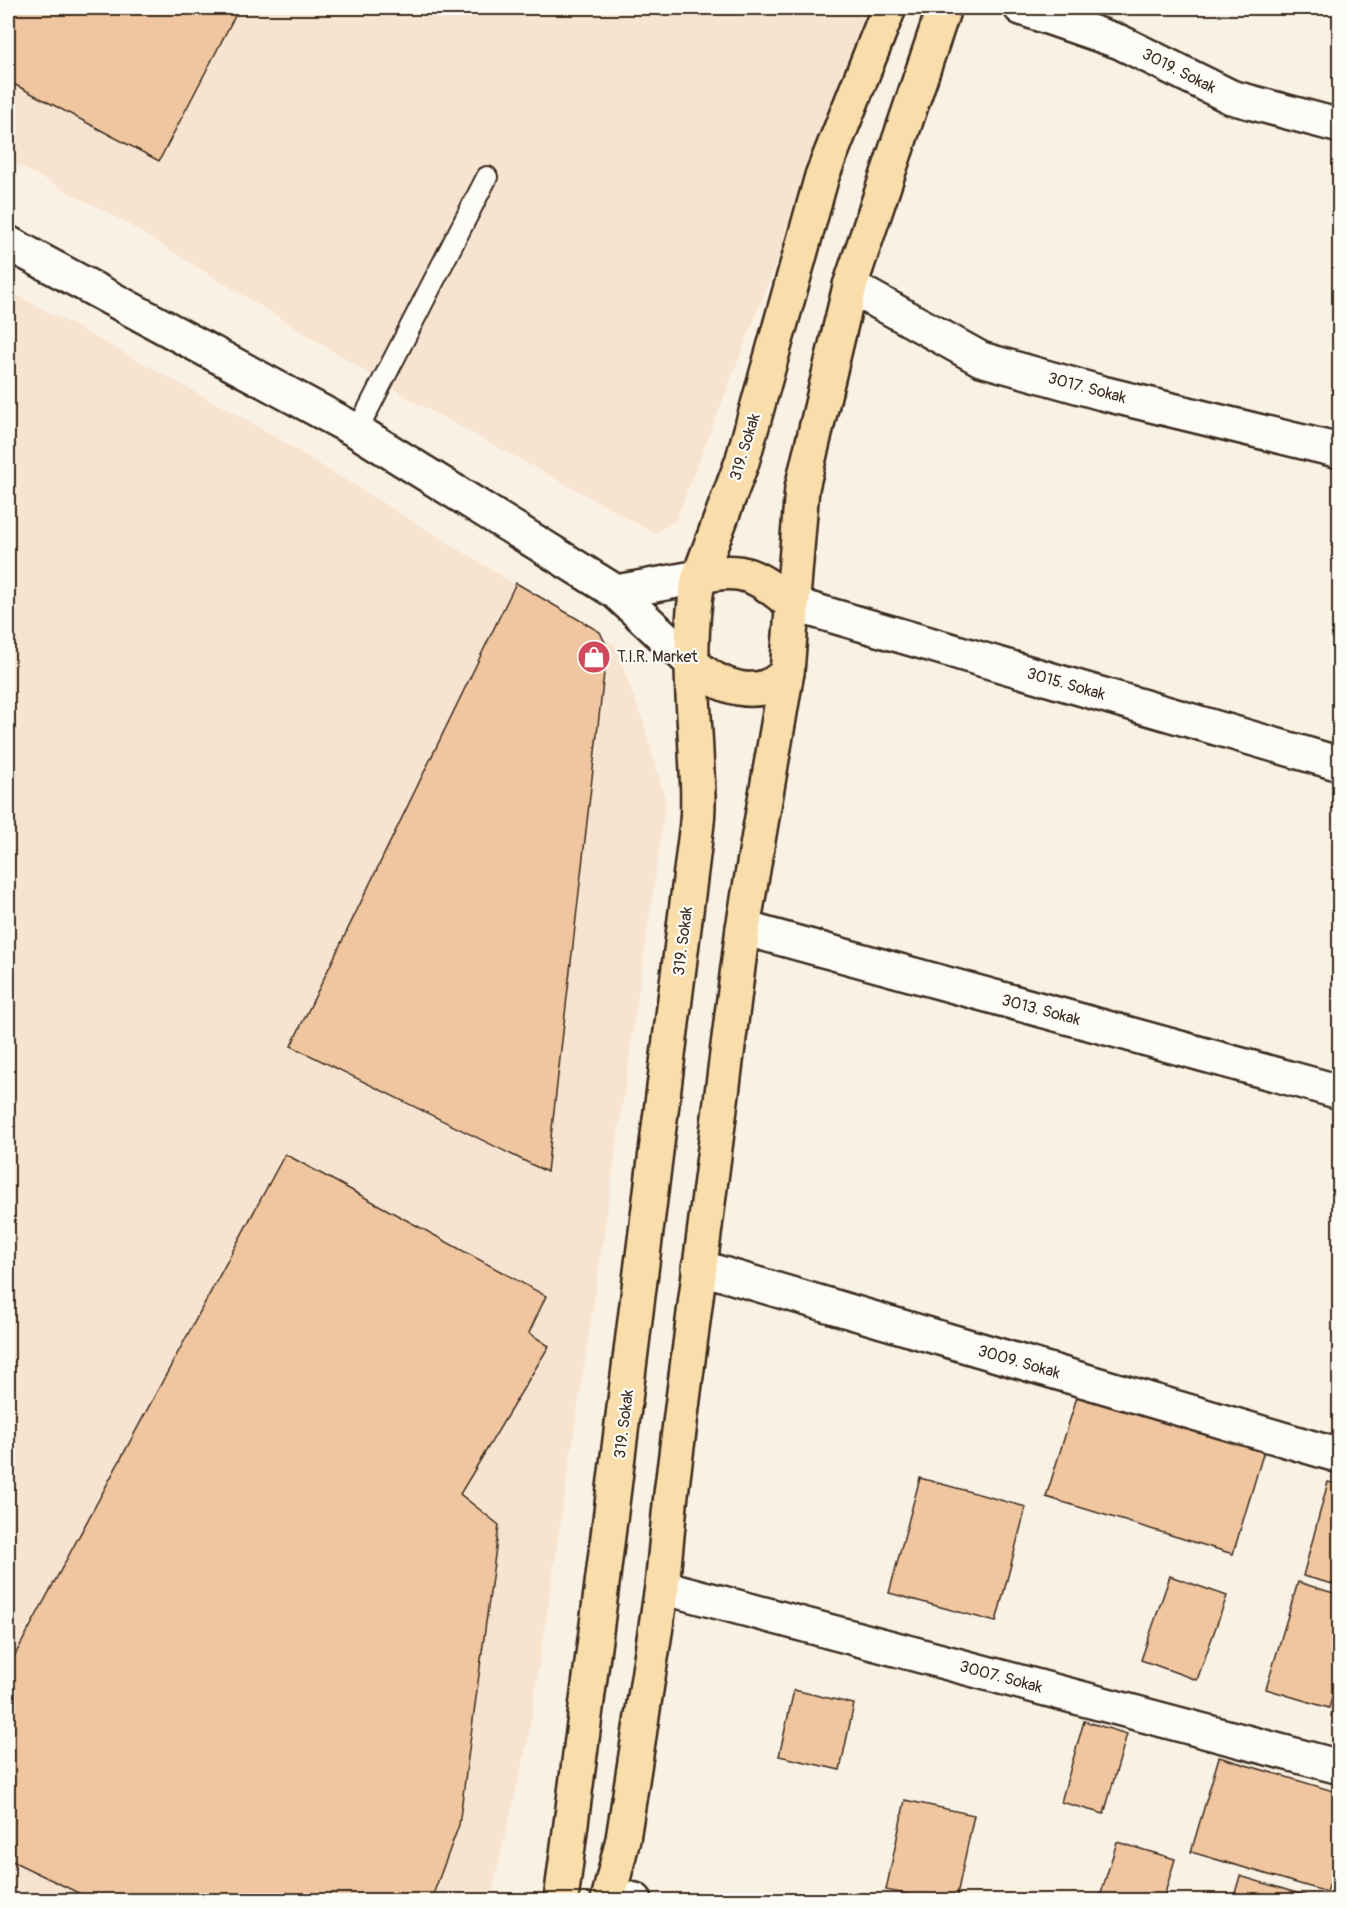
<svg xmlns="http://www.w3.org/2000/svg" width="1347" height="1908" viewBox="0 0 1347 1908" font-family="Pangolin,sans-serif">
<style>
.built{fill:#f7e4d0}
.building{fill:#efc69f;stroke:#3b2a1e;stroke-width:1.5}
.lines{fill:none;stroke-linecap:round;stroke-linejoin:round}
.service-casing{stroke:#3b2a1e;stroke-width:24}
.minor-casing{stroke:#3b2a1e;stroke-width:38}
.primary-casing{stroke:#3b2a1e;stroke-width:38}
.service{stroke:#fdfcf7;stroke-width:20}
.minor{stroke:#fdfcf7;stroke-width:33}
.primary{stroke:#f9deab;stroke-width:33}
.labels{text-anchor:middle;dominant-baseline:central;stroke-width:4.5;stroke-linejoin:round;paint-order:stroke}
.street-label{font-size:16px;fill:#3b2a1e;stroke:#fdfcf7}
.poi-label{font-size:16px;fill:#3b2a1e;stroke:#fdfcf7;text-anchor:start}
</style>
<rect width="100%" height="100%" fill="#faf1e5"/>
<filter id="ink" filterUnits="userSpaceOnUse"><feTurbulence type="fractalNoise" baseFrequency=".0167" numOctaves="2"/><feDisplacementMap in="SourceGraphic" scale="12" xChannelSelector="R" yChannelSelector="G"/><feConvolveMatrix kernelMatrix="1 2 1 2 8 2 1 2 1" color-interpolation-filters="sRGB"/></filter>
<g filter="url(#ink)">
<g class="built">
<polygon points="8,8 876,8 676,520 655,533 415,402 123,221 8,160"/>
<polygon points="8,290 249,421 615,645 643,721 666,801 602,1248 528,1740 492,1893 488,1900 8,1900"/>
</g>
<g class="building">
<polygon points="8,8 239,8 159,161 8,81"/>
<polygon points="516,583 600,632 607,647 547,1172 291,1046"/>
<polygon points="285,1154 546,1296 529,1333 549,1346 460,1494 499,1525 459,1825 431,1900 93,1900 8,1859 8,1668"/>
<polygon points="1081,1384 1267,1441 1233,1554 1046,1497"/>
<polygon points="920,1478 1026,1507 996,1622 889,1593"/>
<polygon points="1328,1482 1340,1485 1340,1586 1303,1576"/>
<polygon points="1170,1576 1227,1596 1197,1680 1141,1660"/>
<polygon points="1298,1582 1340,1595 1340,1672 1329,1708 1266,1689"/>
<polygon points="1340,1683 1340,1718 1331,1716"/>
<polygon points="794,1690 854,1704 840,1770 779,1756"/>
<polygon points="1084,1721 1127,1734 1104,1814 1061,1802"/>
<polygon points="1219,1757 1340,1793 1340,1850 1327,1892 1191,1852"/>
<polygon points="905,1800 974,1815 956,1900 936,1900 886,1890"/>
<polygon points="1117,1842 1175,1859 1163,1900 1099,1900"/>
<polygon points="1240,1876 1310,1897 1309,1900 1233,1900"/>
</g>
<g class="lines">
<g class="service-casing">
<polyline id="service" points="357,431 487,177"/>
</g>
<g class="minor-casing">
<g id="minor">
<polyline points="1021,8 1120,42 1231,97 1340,126"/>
<polyline points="8,243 357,431 616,592 692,663"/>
<polyline points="850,286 981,359 1102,393 1340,451"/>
<polyline points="616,592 699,577"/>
<polyline points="792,604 1340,764"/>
<polyline points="743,928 1340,1092"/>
<polyline points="699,1267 1340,1456"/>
<polyline points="662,1587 1340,1767"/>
<polyline points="610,1894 635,1900"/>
</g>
</g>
<g class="primary-casing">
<g id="primary">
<path d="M699,577C743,565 758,577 792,604"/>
<path d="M692,663C717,686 760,704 787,672"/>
<path d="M561,1900C608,1544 653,1188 696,831C700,804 697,778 696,751C693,692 687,635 699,577L742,462L822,176L889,8"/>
<polyline points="608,1900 623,1839 662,1587 671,1494 743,928 787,672 802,488 850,286 944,8"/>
</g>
</g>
<use href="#service" class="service"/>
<use href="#minor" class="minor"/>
<use href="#primary" class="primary"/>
</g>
</g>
<defs>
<g id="shop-disc" transform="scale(1.725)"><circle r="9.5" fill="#d1495b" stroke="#fdfcf7"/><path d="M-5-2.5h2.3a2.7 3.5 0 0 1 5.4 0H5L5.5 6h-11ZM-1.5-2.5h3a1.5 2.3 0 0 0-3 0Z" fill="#fff"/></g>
</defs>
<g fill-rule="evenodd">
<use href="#shop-disc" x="594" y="657"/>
</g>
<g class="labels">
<g class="street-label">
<text transform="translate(1179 71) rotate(27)">3019. Sokak</text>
<text transform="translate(1087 388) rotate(15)">3017. Sokak</text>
<text transform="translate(745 447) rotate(-73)">319. Sokak</text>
<text transform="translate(1066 684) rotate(16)">3015. Sokak</text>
<text transform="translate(683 941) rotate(-83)">319. Sokak</text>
<text transform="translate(1041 1010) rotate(15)">3013. Sokak</text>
<text transform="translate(1019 1362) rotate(16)">3009. Sokak</text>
<text transform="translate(624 1424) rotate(-83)">319. Sokak</text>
<text transform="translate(1001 1677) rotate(15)">3007. Sokak</text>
</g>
<g class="poi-label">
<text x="617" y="657">T.I.R. Market</text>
</g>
</g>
<rect width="1347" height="1908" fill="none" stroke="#fdfcf7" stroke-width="30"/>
<rect x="15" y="15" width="1317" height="1878" fill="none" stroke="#3b2a1e" stroke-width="2" filter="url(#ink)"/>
</svg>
